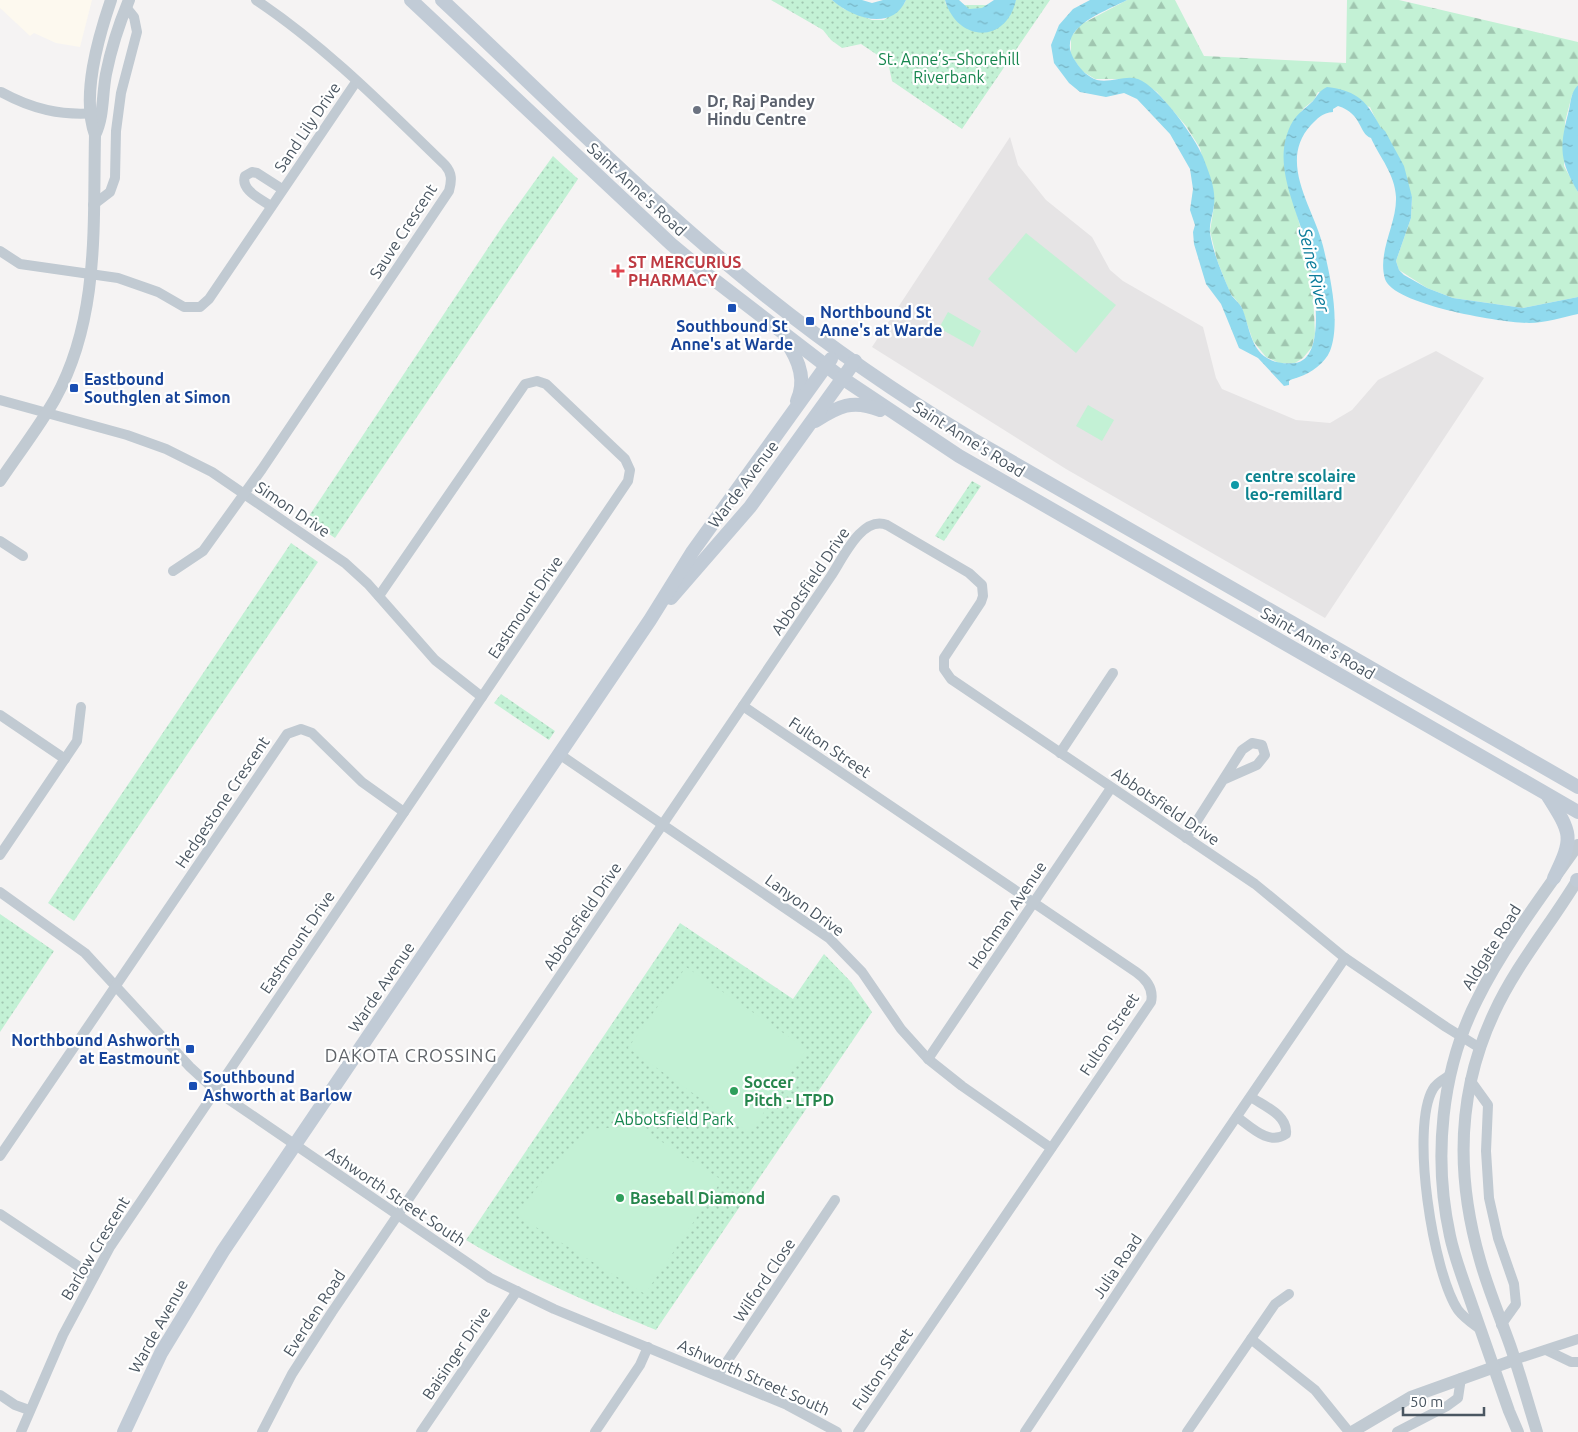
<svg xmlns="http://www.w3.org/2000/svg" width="1578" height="1432" viewBox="0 0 1578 1432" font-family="Ubuntu,sans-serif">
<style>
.commercial{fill:#fdf9ef}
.education{fill:#e6e4e5}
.grass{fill:url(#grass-dots)}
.forest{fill:url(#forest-firs)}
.garden{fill:#c3f1d5}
.water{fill:url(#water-ripples)}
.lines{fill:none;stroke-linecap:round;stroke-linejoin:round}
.minor{stroke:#c1cad2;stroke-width:10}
.tertiary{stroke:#c1cad2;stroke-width:12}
.secondary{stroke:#c1cbd6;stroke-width:14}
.worship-dot{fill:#6b7280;stroke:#fff;stroke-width:2}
.health-dot{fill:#e0444e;stroke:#fff;stroke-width:2}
.transit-dot{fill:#1a4fb4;stroke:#fff;stroke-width:2}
.culture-dot{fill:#0f9aa8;stroke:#fff;stroke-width:2}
.leisure-dot{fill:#2e9e5b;stroke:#fff;stroke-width:2}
.labels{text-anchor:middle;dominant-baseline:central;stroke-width:4.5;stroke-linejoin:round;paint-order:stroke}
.park-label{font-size:16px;fill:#17864f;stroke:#fff}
.worship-label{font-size:16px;font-weight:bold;fill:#5b616d;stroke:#fff;text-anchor:start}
.street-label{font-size:16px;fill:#4a5661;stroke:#fff}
.health-label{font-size:16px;font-weight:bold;fill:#be3a42;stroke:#fff;text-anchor:start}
.transit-label{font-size:16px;font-weight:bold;fill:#164399;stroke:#fff;text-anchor:start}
.culture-label{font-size:16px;font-weight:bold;fill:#0d838f;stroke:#fff;text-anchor:start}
.leisure-label{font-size:16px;font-weight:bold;fill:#27864d;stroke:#fff;text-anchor:start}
.water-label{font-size:18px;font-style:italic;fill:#0c7c9b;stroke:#fff}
.neighbourhood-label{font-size:18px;letter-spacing:1px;fill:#5f6368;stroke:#fff}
</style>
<defs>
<pattern id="grass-dots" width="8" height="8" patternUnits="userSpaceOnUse" patternTransform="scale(1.25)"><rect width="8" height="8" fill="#c3f1d5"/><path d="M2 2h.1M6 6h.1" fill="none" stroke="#a0c6b0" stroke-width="1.8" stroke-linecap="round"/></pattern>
<pattern id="forest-firs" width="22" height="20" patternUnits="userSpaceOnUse" patternTransform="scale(1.25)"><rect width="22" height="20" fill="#c3f1d5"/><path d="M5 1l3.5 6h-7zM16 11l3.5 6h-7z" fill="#a0c6b0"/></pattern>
<pattern id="water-ripples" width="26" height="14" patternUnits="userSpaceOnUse" patternTransform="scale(1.25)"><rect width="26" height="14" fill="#90daee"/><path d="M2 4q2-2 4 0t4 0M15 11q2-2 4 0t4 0" fill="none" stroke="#78b4c4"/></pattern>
</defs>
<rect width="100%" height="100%" fill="#f5f3f3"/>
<polygon class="commercial" points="0,0 92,0 80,47 56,43 34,33 30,36 0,8"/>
<polygon class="education" points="1010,137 1018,165 1046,200 1092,237 1110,270 1123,281 1203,327 1216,378 1222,389 1296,420 1330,423 1352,410 1378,380 1436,351 1484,378 1325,618 1066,469 872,347"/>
<g class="grass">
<polygon points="771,0 832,0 844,9 872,20 884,20 904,4 906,0 945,0 946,5 1014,5 1016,0 1050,0 962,129 892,81 888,62 861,44 842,48 831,40 823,30"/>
<polygon points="553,156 578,179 335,538 307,519 504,224"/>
<polygon points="972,481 981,486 944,541 935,536"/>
<polygon points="291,543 318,562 74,921 48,903"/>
<polygon points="501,694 555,731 549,740 494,703"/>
<polygon points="0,914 54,951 0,1032"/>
<path d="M680,923L793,999L824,954L851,982L872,1012L656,1330C590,1303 527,1277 466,1240Z"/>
</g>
<polygon class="forest" points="1127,0 1175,0 1204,56 1346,63 1347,0 1399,0 1578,42 1578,85 1572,95 1565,122 1564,166 1578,192 1578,297 1523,308 1453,298 1427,288 1399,270 1396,261 1411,218 1412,197 1370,107 1318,92 1314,100 1304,108 1291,126 1284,164 1312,273 1315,334 1312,347 1303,358 1295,363 1279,363 1266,357 1253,341 1241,306 1230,293 1217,260 1210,231 1214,206 1200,148 1186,126 1157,92 1137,79 1095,79 1082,71 1071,55 1071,37 1080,25"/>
<g class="garden">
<polygon points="1026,233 1116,305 1076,353 988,279"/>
<polygon points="948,312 981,331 973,347 939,328"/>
<polygon points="1088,405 1114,420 1102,441 1076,426"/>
<polygon points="686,967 807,1049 750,1133 628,1048"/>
<polygon points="637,1126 722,1180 645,1294 516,1215 558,1160 590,1129"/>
</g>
<g class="water">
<path d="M832,0H862L872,3L883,0H906C892,32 852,18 832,0Z"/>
<path d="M945,0H959L969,9L982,8L994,0H1016C1006,45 957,42 945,0Z"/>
<path d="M1090,0H1127C1104,12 1052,29 1076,62C1081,70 1088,77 1097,80C1111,83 1125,75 1138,79C1159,87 1195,137 1203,157C1209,173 1216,188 1214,205C1213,214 1209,224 1210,233C1213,253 1222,273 1230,292C1232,298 1239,302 1242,308C1249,324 1250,348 1267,358C1275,363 1286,364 1295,363C1331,359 1311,263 1305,241C1295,203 1270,160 1293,121C1298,113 1306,108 1313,101C1318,95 1319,91 1327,87C1359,91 1367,102 1381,128L1385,131L1404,166L1412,197L1411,218L1396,261L1399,270L1404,275L1427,288L1453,298L1523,308L1578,297V314C1563,317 1545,323 1529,323C1503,323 1393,305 1385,279C1377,252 1397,224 1396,197C1395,174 1380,158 1371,138C1358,133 1363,114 1338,106L1333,109V112C1322,113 1318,118 1311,125C1277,162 1314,208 1323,246C1330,275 1341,323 1330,351C1325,363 1311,373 1299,377C1295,379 1293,378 1289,381V385L1284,386L1258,358L1239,348L1221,304L1206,284L1194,244L1193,232L1195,225L1190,210L1193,189L1190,169L1170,134L1137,99L1124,93L1106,97L1080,92L1069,83L1054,63L1051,45L1059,25L1073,9Z"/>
<path d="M1578,85V192C1560,161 1559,148 1568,114C1571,104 1570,93 1578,85Z"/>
</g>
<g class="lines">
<g class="minor">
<path d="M1,92C32,109 61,116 96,113"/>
<polyline points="93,205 110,192 115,178 116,131 121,93 137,32 134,17 126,7"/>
<path d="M271,206C261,199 240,190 245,176L252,172L257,173L282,189"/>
<polyline points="0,251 20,264 118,278 158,292 184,307 200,307 209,299 356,82"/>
<polyline points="0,400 127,435 166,449 212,472 345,563 368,584 435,660 482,697"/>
<polyline points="0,541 23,556"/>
<path d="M173,571L203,551L262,469L449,191C452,180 452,173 445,165C385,107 325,46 256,0"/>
<path d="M743,706L1136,972C1146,979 1154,989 1151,1002L858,1432"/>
<polyline points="0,715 65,759"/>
<polyline points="1060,753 1113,673"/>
<polyline points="559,754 829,938 862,972 901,1029 928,1059 962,1086 1051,1148"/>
<polyline points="1186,838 1223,780 1257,765 1265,755 1262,745 1252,743 1242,750 1223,780"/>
<polyline points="0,855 77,741 81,707"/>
<polyline points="0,892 85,953 190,1067 215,1090 490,1278 554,1309 787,1405 837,1432"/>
<polyline points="928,1059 1111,788"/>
<path d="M1450,1075C1444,1079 1436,1083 1433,1089C1410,1128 1433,1273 1458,1310C1464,1318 1473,1324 1481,1330"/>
<polyline points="1470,1080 1488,1105 1486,1151 1489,1198 1498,1238 1514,1284 1516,1304 1501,1325"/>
<path d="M1237,1117C1251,1127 1269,1146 1286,1134C1288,1115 1264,1106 1251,1097"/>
<polyline points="0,1156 287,734 301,729 312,733 362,782 404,812"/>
<polyline points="0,1214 93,1276"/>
<polyline points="1251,1339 1315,1390 1349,1432"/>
<polyline points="1546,1350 1571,1362 1578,1362"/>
<polyline points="1514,1360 1578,1339"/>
<polyline points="718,1375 835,1200"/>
<polyline points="0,1395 15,1405 29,1410"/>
<polyline points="21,1432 63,1335 110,1247 628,481 630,470 625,459 546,384 537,381 525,384 379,596"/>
<path d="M262,1432L292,1374L332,1312L831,576C843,558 862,515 887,525L969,573L982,585L983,596L981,602L944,658V669L951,679L1255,884L1345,958L1446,1027L1480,1048"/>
<polyline points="421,1432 517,1291"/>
<polyline points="595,1432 640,1365 648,1347"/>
<polyline points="1025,1432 1151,1242 1345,958"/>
<polyline points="1187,1432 1275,1304 1289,1294"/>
<polyline points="1397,1432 1447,1406 1458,1398 1461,1378"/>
</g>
<g class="tertiary">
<path d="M95,135C104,117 102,95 106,74C111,49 119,24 129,0"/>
<path d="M0,481C18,454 39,427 55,399C100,318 93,225 95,135C81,96 98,38 111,0"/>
<polyline points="1352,1432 1411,1397 1514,1360"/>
<path d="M1518,1432L1509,1411C1497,1377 1485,1342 1473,1308C1465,1284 1455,1260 1450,1236C1433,1158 1441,1071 1477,1000C1503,947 1544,893 1578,845"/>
<path d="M1537,1432C1528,1403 1520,1374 1510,1345C1500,1317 1488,1289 1480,1260C1456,1177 1457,1092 1494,1013C1516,965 1551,924 1578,879"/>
</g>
<g class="secondary">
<polyline points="411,0 671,244 708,275 842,378 959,456 1578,812"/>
<path d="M442,0C549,100 652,205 766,296C831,348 901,396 972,439L1578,787"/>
<path d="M785,340C798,358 807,380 797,401"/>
<path d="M815,421C839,406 852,399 880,410"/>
<polyline points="671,598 750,507 855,361"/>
<path d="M1548,796C1572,834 1574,837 1554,878"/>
<polyline points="1577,880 1578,880"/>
<polyline points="124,1432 161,1353 223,1251 650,620 693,551 831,359"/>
</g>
</g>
<circle class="worship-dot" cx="697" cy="110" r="5"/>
<path class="health-dot" d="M615.5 263.5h5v5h5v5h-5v5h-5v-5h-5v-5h5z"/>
<g class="transit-dot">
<rect x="727" y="303" width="10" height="10" rx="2.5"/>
<rect x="805" y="316" width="10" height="10" rx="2.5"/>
<rect x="69" y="383" width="10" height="10" rx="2.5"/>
<rect x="185" y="1044" width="10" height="10" rx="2.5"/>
<rect x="188" y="1081" width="10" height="10" rx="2.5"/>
</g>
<circle class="culture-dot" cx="1235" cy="485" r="5"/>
<g class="leisure-dot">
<circle cx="734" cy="1091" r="5"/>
<circle cx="620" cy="1198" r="5"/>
</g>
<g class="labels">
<g class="park-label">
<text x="949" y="59">St. Anne’s–Shorehill<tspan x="949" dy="18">Riverbank</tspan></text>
<text x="674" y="1119">Abbotsfield Park</text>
</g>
<g class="worship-label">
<text x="707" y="101">Dr, Raj Pandey<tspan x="707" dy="18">Hindu Centre</tspan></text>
</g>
<g class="street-label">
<text transform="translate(307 127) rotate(-56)">Sand Lily Drive</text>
<text transform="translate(637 189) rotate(43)">Saint Anne's Road</text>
<text transform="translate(403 231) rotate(-57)">Sauve Crescent</text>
<text transform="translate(969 439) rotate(32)">Saint Anne's Road</text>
<text transform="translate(743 484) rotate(-53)">Warde Avenue</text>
<text transform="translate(293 509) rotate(34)">Simon Drive</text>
<text transform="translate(810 581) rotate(-56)">Abbotsfield Drive</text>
<text transform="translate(525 607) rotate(-56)">Eastmount Drive</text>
<text transform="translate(1318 643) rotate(30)">Saint Anne's Road</text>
<text transform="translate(830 747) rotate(34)">Fulton Street</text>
<text transform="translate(222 802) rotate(-56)">Hedgestone Crescent</text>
<text transform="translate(1166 806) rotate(34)">Abbotsfield Drive</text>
<text transform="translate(805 905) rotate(36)">Lanyon Drive</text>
<text transform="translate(1007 915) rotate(-56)">Hochman Avenue</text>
<text transform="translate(582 916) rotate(-56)">Abbotsfield Drive</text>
<text transform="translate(297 942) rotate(-56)">Eastmount Drive</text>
<text transform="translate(1491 947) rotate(-58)">Aldgate Road</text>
<text transform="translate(381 987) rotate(-56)">Warde Avenue</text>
<text transform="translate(1109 1034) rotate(-57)">Fulton Street</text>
<text transform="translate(396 1196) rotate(34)">Ashworth Street South</text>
<text transform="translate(95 1248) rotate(-59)">Barlow Crescent</text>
<text transform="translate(1117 1266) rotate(-56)">Julia Road</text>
<text transform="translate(764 1280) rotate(-56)">Wilford Close</text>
<text transform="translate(314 1313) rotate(-57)">Everden Road</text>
<text transform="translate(158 1326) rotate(-61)">Warde Avenue</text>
<text transform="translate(456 1353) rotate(-56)">Baisinger Drive</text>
<text transform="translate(882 1369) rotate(-56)">Fulton Street</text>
<text transform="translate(754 1377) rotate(24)">Ashworth Street South</text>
</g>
<g class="health-label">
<text x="628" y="262">ST MERCURIUS<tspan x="628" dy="18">PHARMACY</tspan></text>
</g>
<g class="transit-label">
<text x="820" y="312">Northbound St<tspan x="820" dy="18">Anne's at Warde</tspan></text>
<text x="732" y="326" text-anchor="middle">Southbound St<tspan x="732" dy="18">Anne's at Warde</tspan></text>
<text x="84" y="379">Eastbound<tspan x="84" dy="18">Southglen at Simon</tspan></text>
<text x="180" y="1040" text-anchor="end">Northbound Ashworth<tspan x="180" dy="18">at Eastmount</tspan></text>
<text x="203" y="1077">Southbound<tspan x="203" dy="18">Ashworth at Barlow</tspan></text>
</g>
<g class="culture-label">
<text x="1245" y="476">centre scolaire<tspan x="1245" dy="18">leo-remillard</tspan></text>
</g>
<g class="leisure-label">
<text x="744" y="1082">Soccer<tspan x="744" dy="18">Pitch - LTPD</tspan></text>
<text x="630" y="1198">Baseball Diamond</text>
</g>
<g class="water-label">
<text transform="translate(1315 270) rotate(77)">Seine River</text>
</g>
<g class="neighbourhood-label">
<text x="411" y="1055">DAKOTA CROSSING</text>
</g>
</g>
<path d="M1403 1407v8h81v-8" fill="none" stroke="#4a5661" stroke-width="2.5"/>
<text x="1410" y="1407" font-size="15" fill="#4a5661" stroke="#ffffff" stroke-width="4" paint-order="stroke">50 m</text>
</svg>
